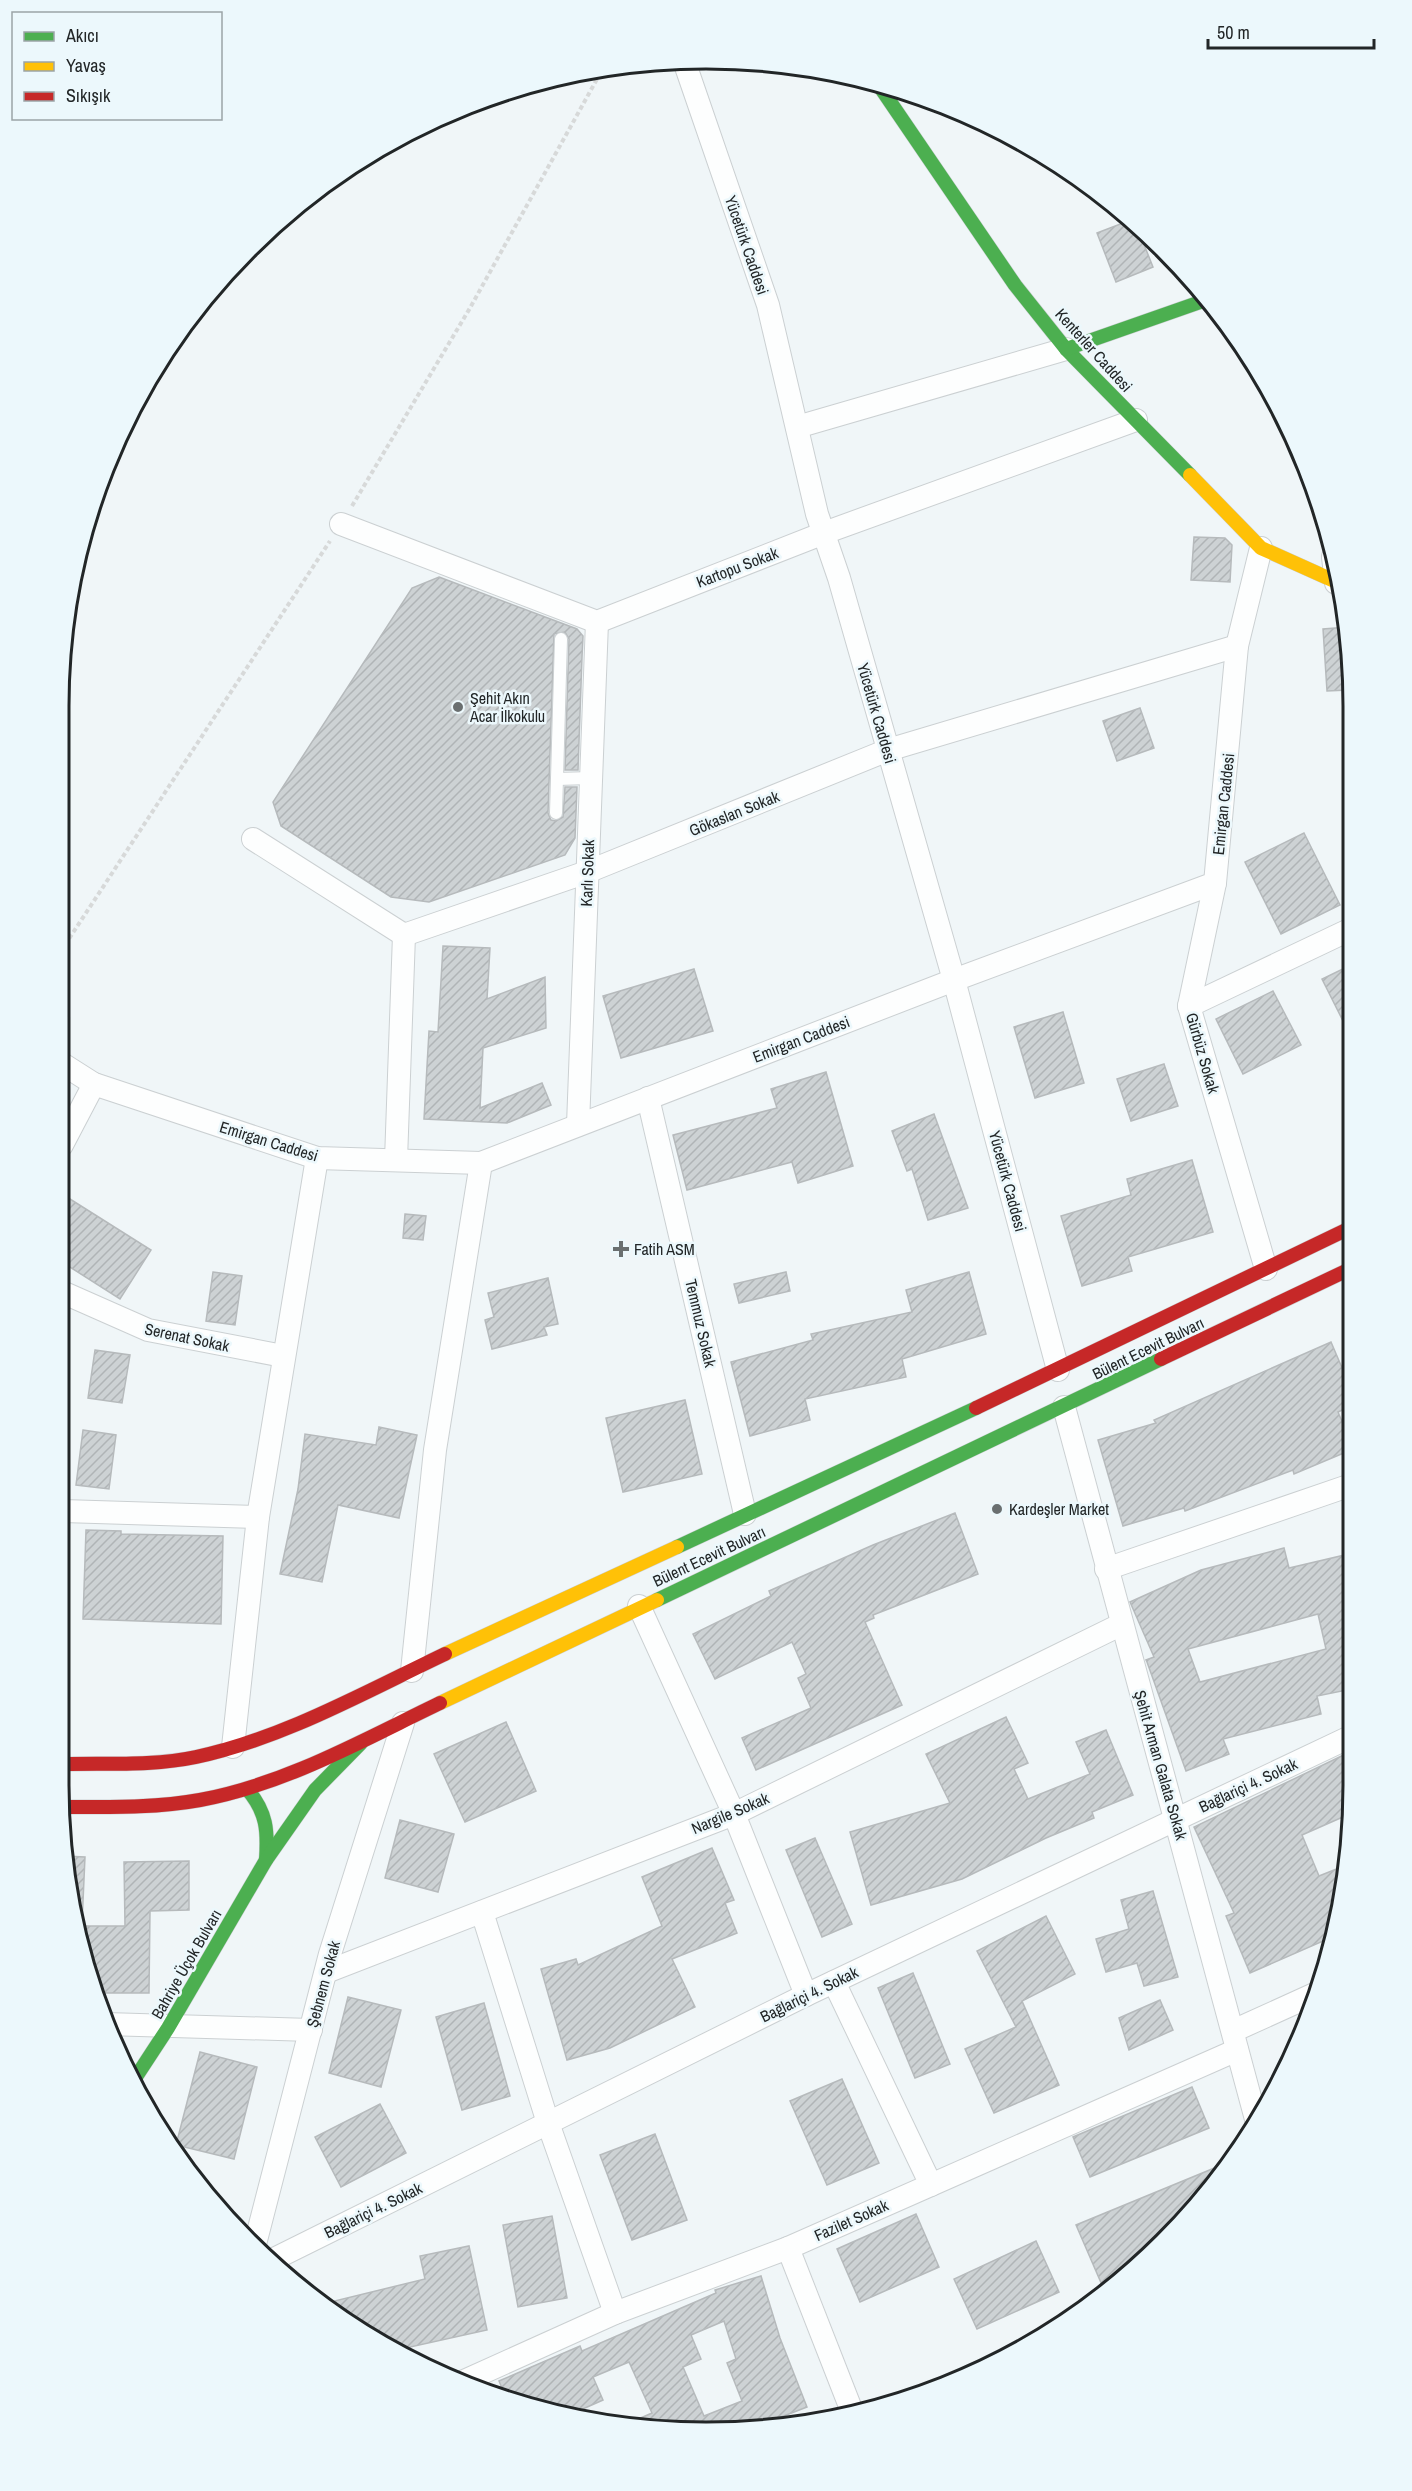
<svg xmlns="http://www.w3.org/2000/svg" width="1412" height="2491" viewBox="0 0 1412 2491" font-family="'Archivo Narrow',sans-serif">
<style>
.building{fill:url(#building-hatch);stroke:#b6babc;stroke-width:1.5;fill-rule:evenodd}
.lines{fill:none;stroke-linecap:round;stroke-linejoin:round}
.lane-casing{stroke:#cbd0d2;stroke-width:14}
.street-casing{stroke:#cbd0d2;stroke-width:24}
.fast-casing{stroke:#cbd0d2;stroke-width:15}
.slow-casing{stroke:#cbd0d2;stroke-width:15}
.jam-casing{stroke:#cbd0d2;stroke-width:15}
.path{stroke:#d7d9d9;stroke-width:4;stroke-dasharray:4.5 3;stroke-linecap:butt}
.lane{stroke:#fdfefe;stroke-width:12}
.street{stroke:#fdfefe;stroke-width:22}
.fast{stroke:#4caf50;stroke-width:14}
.slow{stroke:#ffc107;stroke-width:14}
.jam{stroke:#c62828;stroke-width:14}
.poi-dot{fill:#6a6f70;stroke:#ecf8fc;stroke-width:2}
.labels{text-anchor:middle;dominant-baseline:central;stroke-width:5;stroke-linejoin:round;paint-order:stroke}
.street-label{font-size:16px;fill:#222627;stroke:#ecf8fc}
.poi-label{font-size:16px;fill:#222627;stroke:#ecf8fc;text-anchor:start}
.rim{fill:none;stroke:#222627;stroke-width:3}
</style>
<defs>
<pattern id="building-hatch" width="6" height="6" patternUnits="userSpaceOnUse" patternTransform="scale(1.5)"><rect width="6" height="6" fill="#cdd2d4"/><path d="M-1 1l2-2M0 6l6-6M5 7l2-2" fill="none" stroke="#b0b4b6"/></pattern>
</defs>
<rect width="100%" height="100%" fill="#f0f6f8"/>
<g class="building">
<polygon points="1128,221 1137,227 1153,267 1116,282 1097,233"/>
<polygon points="1194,537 1225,538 1232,545 1230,582 1191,580"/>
<polygon points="439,577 577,629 583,636 582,657 578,770 565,770 569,639 565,632 554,634 548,813 551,820 556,821 563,817 565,787 577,787 575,838 565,855 429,902 391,897 281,826 273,802 412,588"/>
<polygon points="1348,627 1348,690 1327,691 1323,629"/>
<polygon points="1140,708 1154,748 1117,761 1103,721"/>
<polygon points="1304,833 1340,905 1281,934 1245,862"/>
<polygon points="443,946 490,948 487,999 545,977 546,1028 483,1048 480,1108 542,1083 551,1105 507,1123 424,1119 429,1031 438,1032"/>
<polygon points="1349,966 1349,1033 1322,979"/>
<polygon points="694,969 713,1031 621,1058 603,996"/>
<polygon points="1273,991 1301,1045 1243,1074 1216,1019"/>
<polygon points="1063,1012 1084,1083 1035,1098 1014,1027"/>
<polygon points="1164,1064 1178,1106 1131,1121 1117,1079"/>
<polygon points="826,1072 853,1166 798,1183 792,1162 687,1190 673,1135 777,1108 771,1089"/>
<polygon points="934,1114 968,1208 928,1220 912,1169 907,1171 892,1131"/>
<polygon points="1192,1160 1213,1232 1128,1257 1132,1271 1082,1286 1061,1216 1131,1195 1127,1179"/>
<polygon points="62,1194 151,1250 120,1299 62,1262"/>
<polygon points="405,1214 426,1216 423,1240 403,1238"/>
<polygon points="213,1272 242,1276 235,1325 206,1321"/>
<polygon points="786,1272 790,1291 739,1303 734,1284"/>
<polygon points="969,1272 986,1334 902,1359 906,1377 805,1399 810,1420 750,1436 731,1362 813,1340 811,1334 912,1312 906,1290"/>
<polygon points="548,1278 558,1324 544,1327 547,1335 492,1349 485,1320 494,1317 488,1293"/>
<polygon points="1331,1342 1351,1389 1351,1406 1338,1412 1351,1443 1351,1450 1294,1474 1293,1470 1185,1511 1184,1508 1123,1526 1098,1440 1156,1423 1154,1420"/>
<polygon points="95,1350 130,1355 122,1403 88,1398"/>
<polygon points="685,1400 702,1474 623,1492 606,1418"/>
<polygon points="379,1427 417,1435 399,1518 338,1505 322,1582 280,1574 298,1489 305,1434 376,1445"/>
<polygon points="83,1430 116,1435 109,1489 76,1485"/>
<polygon points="955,1513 978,1574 873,1615 874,1618 865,1622 902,1705 756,1770 742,1738 811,1708 798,1678 806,1674 792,1642 715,1679 693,1634 771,1596 769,1591 873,1545"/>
<polygon points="86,1530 121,1531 121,1534 223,1536 221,1624 83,1619"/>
<path d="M1284,1548L1289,1568L1349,1554L1351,1565L1352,1689L1317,1696L1321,1714L1223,1739L1229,1754L1186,1771L1147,1662L1146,1660L1154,1657L1130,1602L1201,1570ZM1318,1614L1326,1649L1200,1682L1188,1649Z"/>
<polygon points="1006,1717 1028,1763 1014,1769 1028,1799 1090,1774 1076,1742 1106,1730 1133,1795 1092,1812 1094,1818 1046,1838 962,1879 871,1905 850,1832 950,1803 926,1754"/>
<polygon points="506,1722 536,1791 465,1822 434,1754"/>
<polygon points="1352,1751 1352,1813 1302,1835 1319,1876 1344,1866 1330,1938 1250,1973 1226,1916 1234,1913 1194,1827"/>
<polygon points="400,1820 454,1834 438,1892 385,1878"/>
<polygon points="815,1838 852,1924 822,1937 786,1850"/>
<polygon points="712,1848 734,1900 725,1903 737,1933 672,1959 695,2007 610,2048 567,2060 541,1969 576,1959 578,1965 662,1926 642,1877"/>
<polygon points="64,1856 85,1857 82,1924 77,1924 64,1870"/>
<polygon points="189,1861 189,1910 150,1911 149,1993 93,1993 77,1926 125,1926 124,1862"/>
<polygon points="1153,1891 1178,1977 1144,1986 1137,1963 1106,1972 1096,1939 1129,1929 1121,1900"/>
<polygon points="1046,1916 1075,1974 1022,2001 1059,2085 994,2113 965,2049 1016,2027 977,1951"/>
<polygon points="913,1973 950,2064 915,2078 878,1988"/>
<polygon points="348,1997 401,2010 381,2087 329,2073"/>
<polygon points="1160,2000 1173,2030 1129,2050 1119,2018"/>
<polygon points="484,2003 510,2096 462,2110 436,2017"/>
<polygon points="200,2052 257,2067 234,2159 176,2145"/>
<polygon points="842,2079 879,2163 827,2185 790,2101"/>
<polygon points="1192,2087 1209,2128 1090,2177 1073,2137"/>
<polygon points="380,2104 406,2153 341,2187 315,2137"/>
<polygon points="655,2134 687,2220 632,2240 600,2155"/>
<polygon points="1229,2162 1193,2212 1133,2272 1102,2285 1076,2225"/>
<polygon points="916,2214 939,2267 860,2302 837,2249"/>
<polygon points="552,2216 567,2298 518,2307 503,2225"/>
<polygon points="1036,2241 1059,2292 977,2329 954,2279"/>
<polygon points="469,2246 487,2330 410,2347 413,2362 346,2323 322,2304 425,2279 420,2256"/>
<path d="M761,2276L780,2338L807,2407L745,2431L620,2427L652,2413L629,2362L593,2377L603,2400L567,2416L538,2410L506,2398L499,2381L580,2346L582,2351L716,2293L715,2290ZM724,2321L736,2359L727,2363L742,2401L704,2416L683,2367L701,2359L691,2335Z"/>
</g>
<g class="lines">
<g class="lane-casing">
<g id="lane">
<polyline points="557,779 591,778"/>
<polyline points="556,813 561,639"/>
</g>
</g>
<g class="street-casing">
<g id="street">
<polyline points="684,61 768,305 817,514 839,578 954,980 1058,1370"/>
<polyline points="797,427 1066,349"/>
<polyline points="341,524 597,622 824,533 1136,420"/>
<polyline points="1333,557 1336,583"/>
<polyline points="253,839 404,935 587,872 888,750 1237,646"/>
<polyline points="1189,1006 1215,883"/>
<polyline points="61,1063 94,1084 317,1158 481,1163 954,980 1215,883 1237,646 1261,548"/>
<polyline points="648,1098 745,1514"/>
<polyline points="578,1125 597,622"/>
<polyline points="62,1145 94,1084"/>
<polyline points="396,1160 404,935"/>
<polyline points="1266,1269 1189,1006 1349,930"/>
<polyline points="62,1292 148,1330 283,1356"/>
<polyline points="1064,1407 1257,2123"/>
<polyline points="63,1511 258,1517"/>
<polyline points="1106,1569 1351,1485"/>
<polyline points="639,1606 734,1814 806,1995"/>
<polyline points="412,1671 435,1450 481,1163"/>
<polyline points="233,1747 258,1517 317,1158"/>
<polyline points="482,1912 548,2123 615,2313"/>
<polyline points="326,1972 734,1814 1122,1624"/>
<polyline points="834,1982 931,2185"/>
<polyline points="106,2024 311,2030"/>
<polyline points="1233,2031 1319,1992"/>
<polyline points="254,2248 330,1954 403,1723"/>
<polyline points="788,2248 853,2414"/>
<polyline points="270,2261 806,1995 1352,1736"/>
<polyline points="462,2382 615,2313 788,2248 1237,2050"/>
</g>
</g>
<g class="fast-casing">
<g id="fast">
<polyline points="878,84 1015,285 1066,349 1190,475"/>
<polyline points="1066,349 1206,300"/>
<polyline points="677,1547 976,1408"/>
<polyline points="657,1600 1161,1359"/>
<path d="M247,1789C267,1812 268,1831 266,1860"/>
<polyline points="132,2083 168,2028 266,1860 315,1790 361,1743"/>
</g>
</g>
<g class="slow-casing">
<g id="slow">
<polyline points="1190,475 1261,548 1339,583"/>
<polyline points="445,1654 677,1547"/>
<polyline points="440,1703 657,1600"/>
</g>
</g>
<g class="jam-casing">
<g id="jam">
<polyline points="1161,1359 1350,1269"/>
<polyline points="976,1408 1350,1228"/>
<path d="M64,1764C107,1763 154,1766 196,1757C284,1738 365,1692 445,1654"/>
<path d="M64,1807C109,1807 156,1808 200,1800C286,1784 363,1740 440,1703"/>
</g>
</g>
<g class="path">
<polyline points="352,506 470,308 602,70"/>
<polyline points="61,951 330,541"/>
</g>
<use href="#lane" class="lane"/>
<use href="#street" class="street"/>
<use href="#fast" class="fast"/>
<use href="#slow" class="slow"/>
<use href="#jam" class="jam"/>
</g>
<g class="poi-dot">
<circle cx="458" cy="707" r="6"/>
<path d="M618 1240h6v6h6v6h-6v6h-6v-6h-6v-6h6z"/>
<circle cx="997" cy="1509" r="6"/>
</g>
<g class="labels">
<g class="street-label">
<text transform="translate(747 245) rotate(71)">Yücetürk Caddesi</text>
<text transform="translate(1094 350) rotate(48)">Kenterler Caddesi</text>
<text transform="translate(737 567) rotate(-21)">Kartopu Sokak</text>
<text transform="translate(877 713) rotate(74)">Yücetürk Caddesi</text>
<text transform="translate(1223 804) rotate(-84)">Emirgan Caddesi</text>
<text transform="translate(734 813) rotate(-22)">Gökaslan Sokak</text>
<text transform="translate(587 873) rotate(-88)">Karlı Sokak</text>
<text transform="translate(801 1039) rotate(-21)">Emirgan Caddesi</text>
<text transform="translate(1203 1053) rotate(74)">Gürbüz Sokak</text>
<text transform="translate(269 1141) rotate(17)">Emirgan Caddesi</text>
<text transform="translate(1008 1181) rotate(75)">Yücetürk Caddesi</text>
<text transform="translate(701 1323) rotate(77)">Temmuz Sokak</text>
<text transform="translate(187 1337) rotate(12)">Serenat Sokak</text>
<text transform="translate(1148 1348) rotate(-26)">Bülent Ecevit Bulvarı</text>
<text transform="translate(709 1556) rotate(-25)">Bülent Ecevit Bulvarı</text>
<text transform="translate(1161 1765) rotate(74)">Şehit Arman Galata Sokak</text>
<text transform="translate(1248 1785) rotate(-25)">Bağlariçi 4. Sokak</text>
<text transform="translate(730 1813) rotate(-23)">Nargile Sokak</text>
<text transform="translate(186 1964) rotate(-60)">Bahriye Üçok Bulvarı</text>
<text transform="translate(323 1984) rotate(-75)">Şebnem Sokak</text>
<text transform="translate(809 1994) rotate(-26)">Bağlariçi 4. Sokak</text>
<text transform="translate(373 2210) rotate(-26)">Bağlariçi 4. Sokak</text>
<text transform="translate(851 2220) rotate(-24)">Fazilet Sokak</text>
</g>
<g class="poi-label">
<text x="470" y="698">Şehit Akın<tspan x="470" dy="18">Acar İlkokulu</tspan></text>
<text x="634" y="1249">Fatih ASM</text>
<text x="1009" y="1509">Kardeşler Market</text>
</g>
</g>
<path d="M0 0H1412V2491H0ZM706 69H706A637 637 0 0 1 1343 706V1785A637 637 0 0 1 706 2422H706A637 637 0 0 1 69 1785V706A637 637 0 0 1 706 69Z" fill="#ecf8fc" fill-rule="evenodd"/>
<path class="rim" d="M706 69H706A637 637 0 0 1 1343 706V1785A637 637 0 0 1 706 2422H706A637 637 0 0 1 69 1785V706A637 637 0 0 1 706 69Z"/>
<rect x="12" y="12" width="210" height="108" fill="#ecf8fc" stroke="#9ba4a7" stroke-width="1.5"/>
<rect x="24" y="32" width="30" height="9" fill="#4caf50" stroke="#9ba4a7" stroke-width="1.5"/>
<text x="66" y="42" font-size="18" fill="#222627">Akıcı</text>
<rect x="24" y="62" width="30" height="9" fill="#ffc107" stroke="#9ba4a7" stroke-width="1.5"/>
<text x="66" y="72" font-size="18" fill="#222627">Yavaş</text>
<rect x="24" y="92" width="30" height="9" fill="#c62828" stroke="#9ba4a7" stroke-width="1.5"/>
<text x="66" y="102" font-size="18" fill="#222627">Sıkışık</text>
<path d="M1208 39v9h166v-9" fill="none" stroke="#222627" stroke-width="3"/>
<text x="1217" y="39" font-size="18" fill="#222627" stroke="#ecf8fc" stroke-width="4.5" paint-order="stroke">50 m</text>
</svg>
